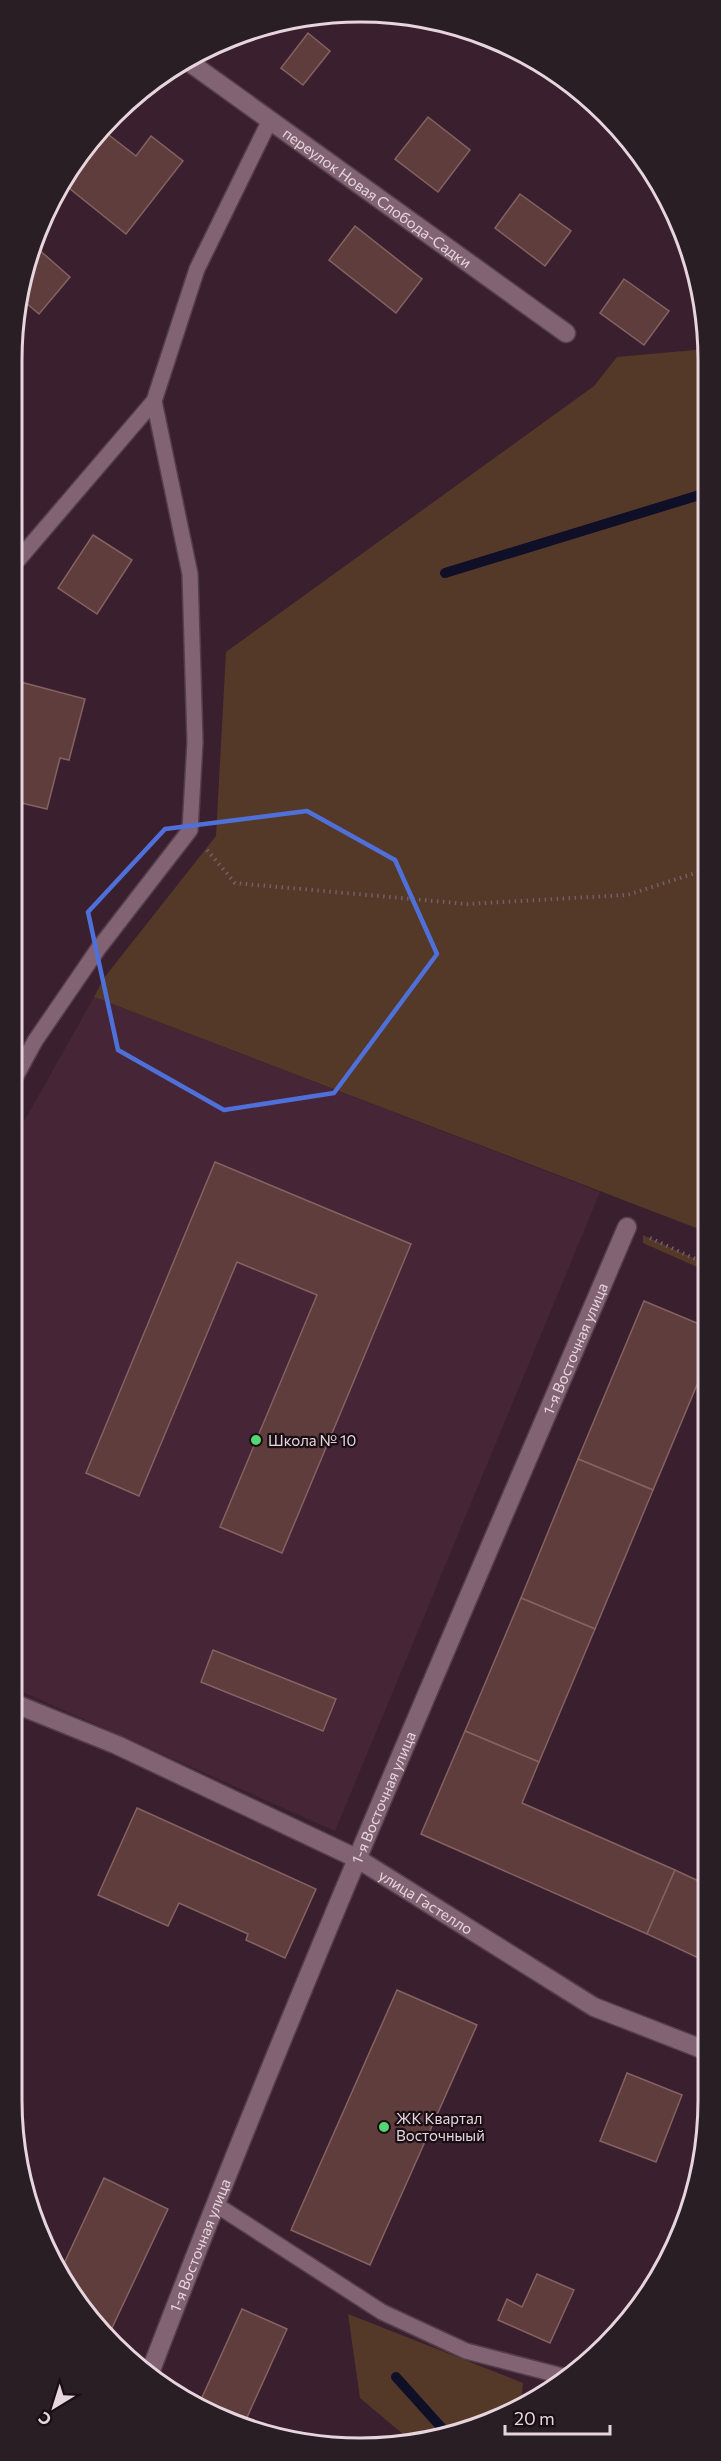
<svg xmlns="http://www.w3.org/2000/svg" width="721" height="2461" viewBox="0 0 721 2461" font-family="Commissioner,sans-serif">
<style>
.built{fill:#462537}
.green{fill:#543828}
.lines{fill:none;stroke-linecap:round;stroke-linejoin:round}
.stream{stroke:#100f28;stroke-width:10}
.building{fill:#5f3d3d;stroke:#856262;stroke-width:1.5}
.lane-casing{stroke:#543e4a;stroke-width:18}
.street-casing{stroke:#543e4a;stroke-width:21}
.path{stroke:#755e6a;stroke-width:4;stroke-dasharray:1.5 4.5;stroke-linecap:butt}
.lane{stroke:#826373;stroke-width:15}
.street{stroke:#826373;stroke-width:18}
.marked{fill:none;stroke:#5070d9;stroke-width:4.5;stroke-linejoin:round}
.poi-dot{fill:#54d672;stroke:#1a0e15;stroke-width:2}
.labels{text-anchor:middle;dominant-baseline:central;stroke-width:4.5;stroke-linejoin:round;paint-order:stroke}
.street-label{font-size:15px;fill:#e7d5dd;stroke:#1a0e15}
.poi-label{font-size:15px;fill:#e7d5dd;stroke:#1a0e15;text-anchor:start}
.rim{fill:none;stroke:#e7d5dd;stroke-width:3}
</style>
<rect width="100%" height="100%" fill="#3a202e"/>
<polygon class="built" points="94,997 600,1192 335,1831 14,1688 16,1136"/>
<g class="green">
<polygon points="706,349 704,1231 94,997 104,978 216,836 226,652 594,386 617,357"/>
<polygon points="643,1235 704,1263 704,1270 643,1243"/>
<polygon points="348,2314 523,2383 521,2403 451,2437 410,2440 360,2398"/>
</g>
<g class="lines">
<g class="stream">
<polyline points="445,573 706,493"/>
<polyline points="396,2377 450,2437"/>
</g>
</g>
<g class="building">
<polygon points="308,33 330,51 303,85 281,68"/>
<polygon points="428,117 470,150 438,192 395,159"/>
<polygon points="105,132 136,156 151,136 183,161 126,234 64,184 71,167"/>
<polygon points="520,194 571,231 545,266 495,228"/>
<polygon points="355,226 422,279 396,313 329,260"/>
<polygon points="37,248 70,277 39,314 19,297"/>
<polygon points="624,279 669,311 644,345 600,313"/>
<polygon points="93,535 132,560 97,614 58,588"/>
<polygon points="17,681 85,699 69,760 60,758 47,809 17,802"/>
<polygon points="215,1162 411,1244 282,1553 220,1527 317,1295 237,1262 139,1496 86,1473"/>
<polygon points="644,1301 704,1326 704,1368 653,1490 578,1459"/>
<polygon points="578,1459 653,1490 595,1629 521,1598"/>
<polygon points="521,1598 595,1629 539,1762 465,1731"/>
<polygon points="213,1650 336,1699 323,1731 201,1682"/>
<polygon points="465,1731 539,1762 522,1803 675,1870 647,1934 421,1834"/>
<polygon points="137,1808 316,1889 285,1958 246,1940 248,1934 179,1903 168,1926 98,1895"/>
<polygon points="675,1870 703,1883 703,1960 647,1934"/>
<polygon points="397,1990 477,2025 370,2265 291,2230"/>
<polygon points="627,2073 682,2095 656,2162 600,2141"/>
<polygon points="104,2178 168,2209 111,2330 93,2322 61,2270"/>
<polygon points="537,2274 574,2290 550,2343 498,2320 507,2299 522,2307"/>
<polygon points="242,2309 287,2329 244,2424 199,2404"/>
</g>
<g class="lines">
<g class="lane-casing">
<g id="lane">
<polyline points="18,560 154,401"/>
<polyline points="16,1076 35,1041 98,949 190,830 195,742 190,574 154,401 197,269 270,120"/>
<polyline points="215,2204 382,2312 466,2351 570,2378"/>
</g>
</g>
<g class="street-casing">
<g id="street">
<path id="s1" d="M189,62L566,333"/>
<path id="s2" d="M13,1703L117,1745L358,1859L594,2007L702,2049"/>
<path id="s3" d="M151,2370C298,1985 465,1607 627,1227"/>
</g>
</g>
<g class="path">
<polyline points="207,850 235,883 467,904 627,895 705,870"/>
<polyline points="650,1238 704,1263"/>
</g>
<use href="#lane" class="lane"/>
<use href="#street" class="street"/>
</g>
<path class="marked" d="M307,811L395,860L437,954L334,1093L224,1110L118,1050L88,912L165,829Z"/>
<g class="poi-dot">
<circle cx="256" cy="1440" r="6"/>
<circle cx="384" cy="2127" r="6"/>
</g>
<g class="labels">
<g class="street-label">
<text stroke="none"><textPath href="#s1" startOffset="232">переулок Новая Слобода-Садки</textPath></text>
<text stroke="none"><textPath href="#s3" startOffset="1106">1-я Восточная улица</textPath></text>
<text stroke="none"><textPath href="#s3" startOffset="618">1-я Восточная улица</textPath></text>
<text stroke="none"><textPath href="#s2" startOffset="459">улица Гастелло</textPath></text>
<text stroke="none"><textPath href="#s3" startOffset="134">1-я Восточная улица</textPath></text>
</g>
<g class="poi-label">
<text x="268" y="1440">Школа № 10</text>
<text x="396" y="2118">ЖК Квартал<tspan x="396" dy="17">Восточныый</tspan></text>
</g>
</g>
<path d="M0 0H721V2461H0ZM360 22H360A338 338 0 0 1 698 360V2100A338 338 0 0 1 360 2438H360A338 338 0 0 1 22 2100V360A338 338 0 0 1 360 22Z" fill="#2a1e25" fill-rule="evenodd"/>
<path class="rim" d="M360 22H360A338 338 0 0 1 698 360V2100A338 338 0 0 1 360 2438H360A338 338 0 0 1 22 2100V360A338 338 0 0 1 360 22Z"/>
<g transform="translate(54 2407) rotate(218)" stroke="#1a0e15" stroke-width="4.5" paint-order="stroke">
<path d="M0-4.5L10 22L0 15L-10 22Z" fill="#e7d5dd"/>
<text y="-9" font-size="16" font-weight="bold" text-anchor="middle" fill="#e7d5dd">С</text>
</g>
<path d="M505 2425v9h105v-9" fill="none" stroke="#e7d5dd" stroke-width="3"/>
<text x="514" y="2425" font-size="18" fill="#e7d5dd" stroke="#1a0e15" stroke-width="4.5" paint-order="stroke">20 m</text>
</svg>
